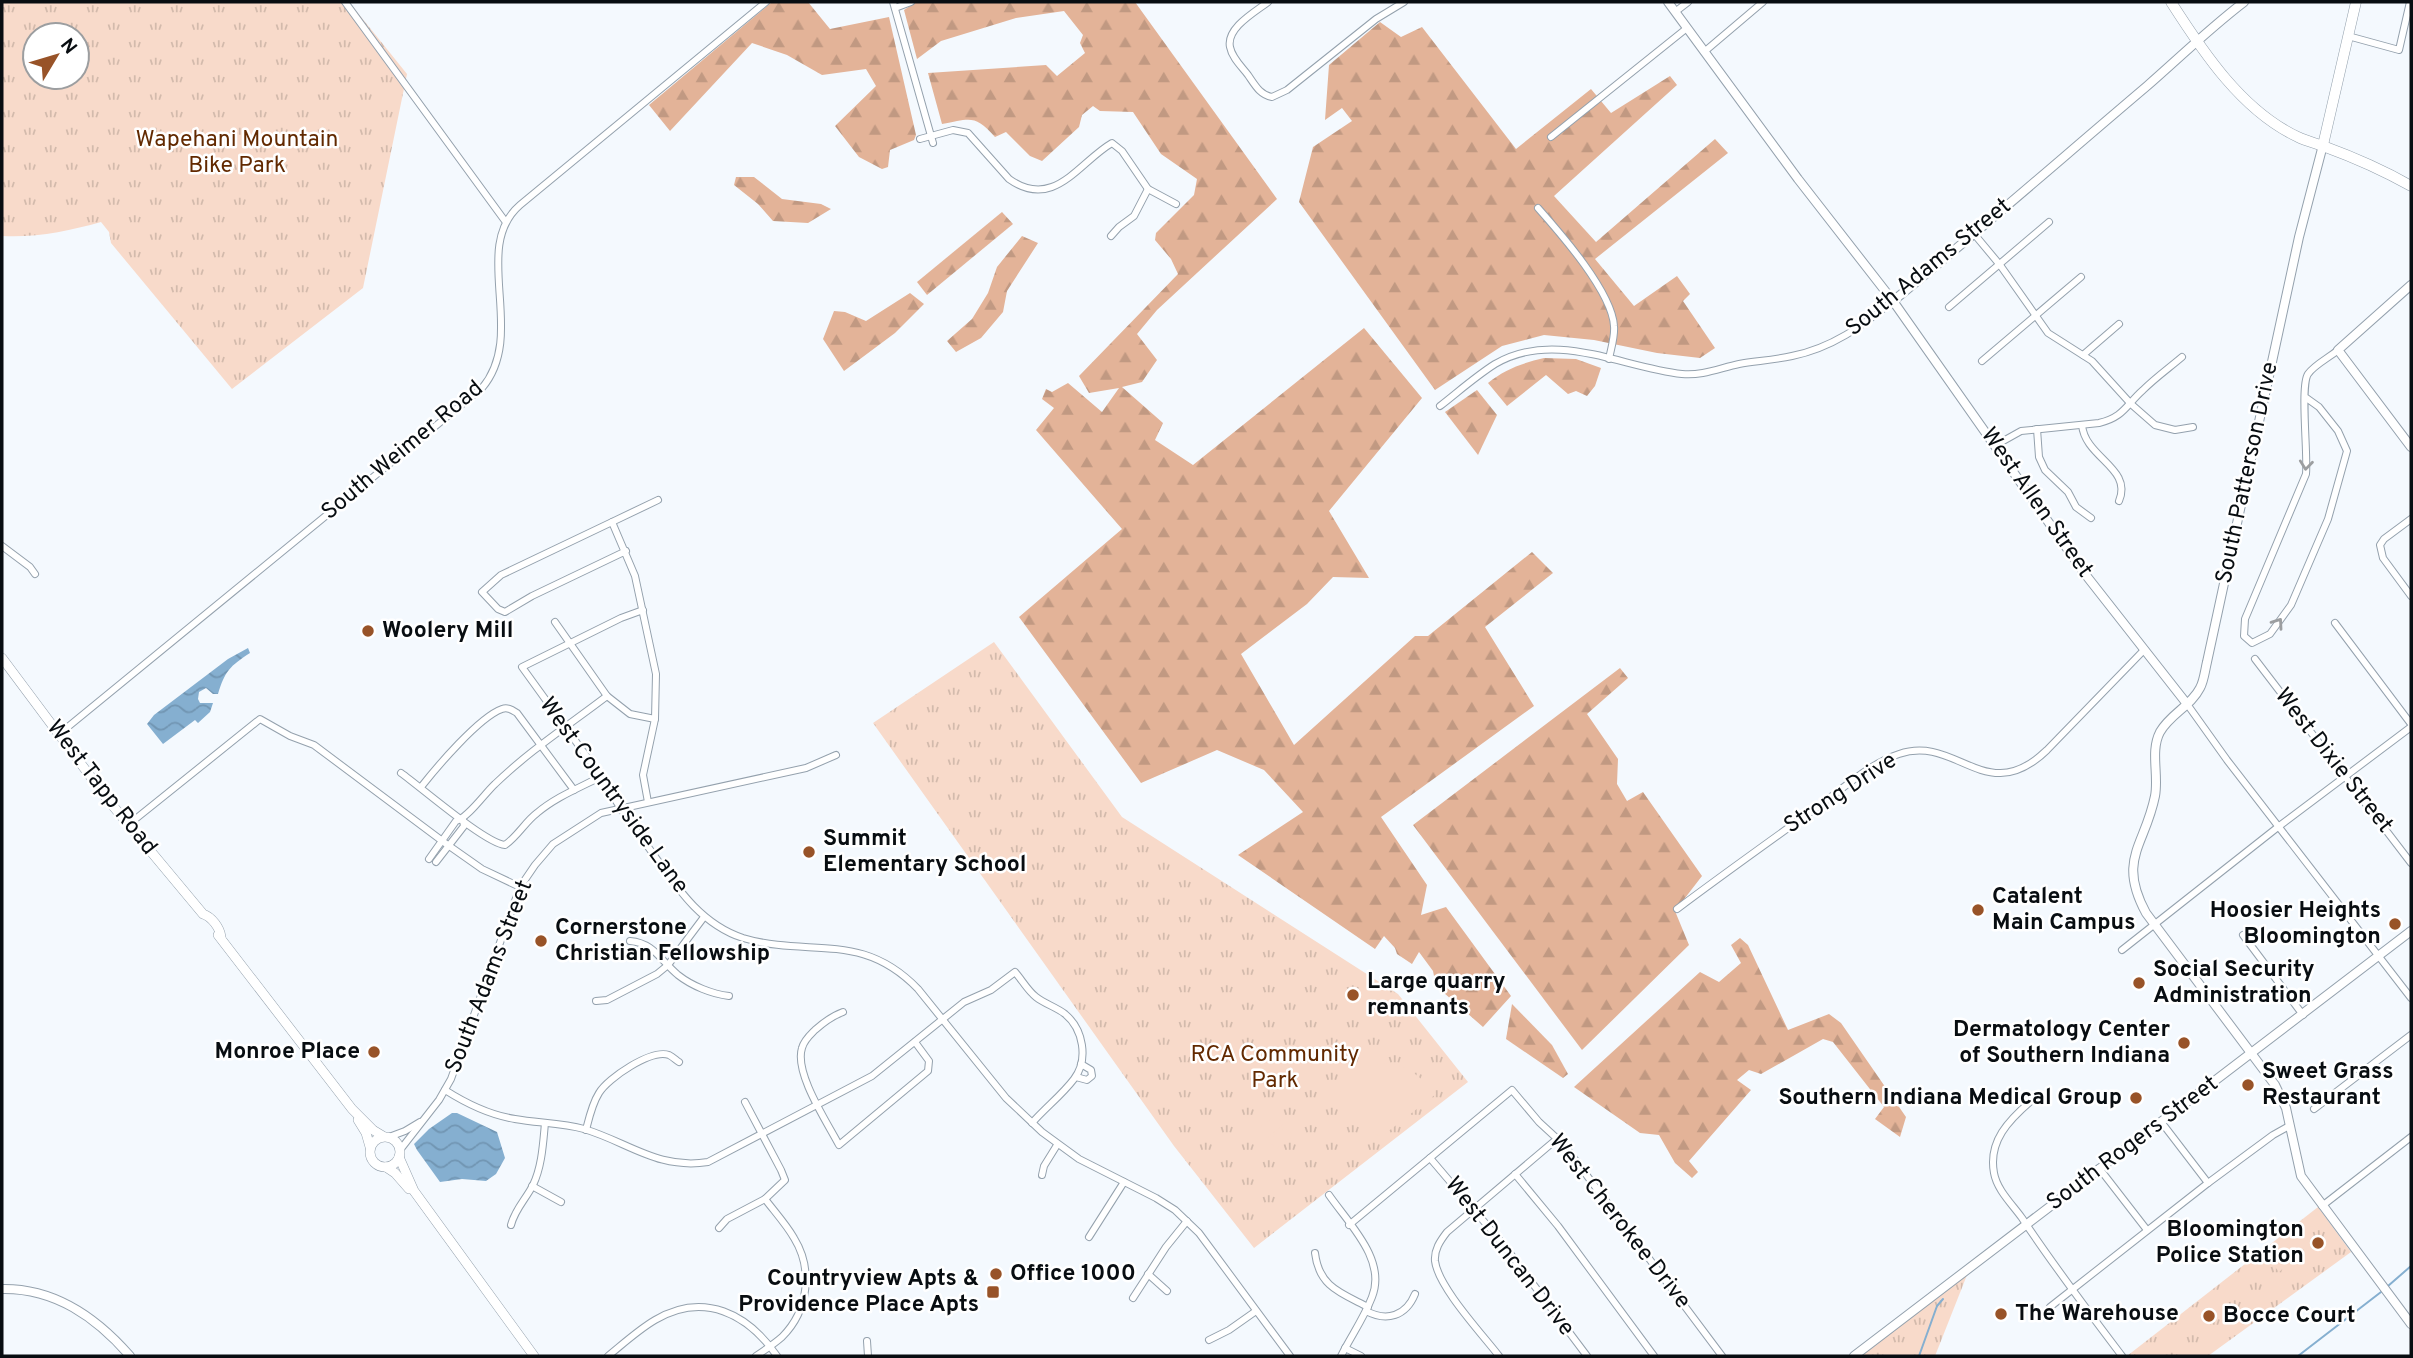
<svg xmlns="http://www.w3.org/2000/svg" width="2413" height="1358" viewBox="0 0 2413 1358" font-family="Overpass,sans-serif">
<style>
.forest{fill:url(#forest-firs)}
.park{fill:url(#park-tufts);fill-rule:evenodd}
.garden{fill:#f8daca}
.water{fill:url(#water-waves)}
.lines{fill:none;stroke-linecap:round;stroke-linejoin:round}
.stream{stroke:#85afd0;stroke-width:2}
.minor-casing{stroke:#94a1ad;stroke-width:8}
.tertiary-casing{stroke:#94a1ad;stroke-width:10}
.secondary-casing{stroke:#94a1ad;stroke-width:10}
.primary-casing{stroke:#94a1ad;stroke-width:11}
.minor{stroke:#fff;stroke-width:6}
.tertiary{stroke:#fff;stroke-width:8}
.secondary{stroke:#fff;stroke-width:9}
.primary{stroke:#fff;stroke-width:10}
.oneway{stroke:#9c9ea0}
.poi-dot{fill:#985328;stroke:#fff;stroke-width:2.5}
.labels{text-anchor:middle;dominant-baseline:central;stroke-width:5;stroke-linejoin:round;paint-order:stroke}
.park-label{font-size:23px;fill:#622900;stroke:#fff}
.street-label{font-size:23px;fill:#080d11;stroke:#fff}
.poi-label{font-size:23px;font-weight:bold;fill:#080d11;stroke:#fff;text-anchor:start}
</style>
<defs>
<pattern id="forest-firs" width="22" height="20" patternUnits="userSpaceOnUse" patternTransform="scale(1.75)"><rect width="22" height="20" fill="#e3b398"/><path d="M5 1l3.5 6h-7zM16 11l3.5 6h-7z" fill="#c19982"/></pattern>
<pattern id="park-tufts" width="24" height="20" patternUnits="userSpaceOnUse" patternTransform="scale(1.75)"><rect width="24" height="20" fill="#f8daca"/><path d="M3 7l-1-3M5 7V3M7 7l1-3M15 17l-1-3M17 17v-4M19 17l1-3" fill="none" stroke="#d3baac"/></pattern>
<pattern id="water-waves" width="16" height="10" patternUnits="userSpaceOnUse" patternTransform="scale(1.75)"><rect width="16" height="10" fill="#85afd0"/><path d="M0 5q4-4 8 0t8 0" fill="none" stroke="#7195b2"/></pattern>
</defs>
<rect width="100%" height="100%" fill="#f4f9fe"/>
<g class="forest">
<polygon points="772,2 808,2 830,29 889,17 916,135 914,140 890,150 888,167 882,169 859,157 835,126 876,86 866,69 822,75 787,55 752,43 670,131 649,105"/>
<path d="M916,2H1135L1277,199L1157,310L1137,334L1157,360L1142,382L1122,387L1163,423L1155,440L1193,465L1364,328L1422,398L1329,511L1369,578L1333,577L1307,604L1241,654L1294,745L1415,636H1428L1532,552L1553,573L1485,627L1534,706L1381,817L1427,885L1421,915L1446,907L1511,996L1483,1027L1436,986L1433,971L1419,952L1412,964L1397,954L1395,948L1384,936L1375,949L1238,855L1303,812L1264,770L1217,750L1141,783L1019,617L1122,529L1036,430L1054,408L1042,399L1046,389L1052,392L1068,383L1102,412L1119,388L1089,393L1079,376L1178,274L1171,259L1155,240L1156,233L1194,195L1197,179L1161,154L1133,112L1100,111L1093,106L1082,115L1079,127L1042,161L1030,156L1006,132L995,137C975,114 970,119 942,124L928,73L1046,65L1057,76L1085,53L1080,43L1083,35L1064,11L1016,18L941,41L917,59L904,10Z"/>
<polygon points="1380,22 1401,37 1422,27 1516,149 1591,89 1611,113 1670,76 1677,85 1554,196 1596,242 1715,139 1728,153 1595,259 1634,306 1677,276 1690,294 1683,301 1715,348 1700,358 1657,353 1594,340 1544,335 1502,346 1435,390 1299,202 1313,147 1352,121 1342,108 1325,120 1329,65"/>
<polygon points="736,177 754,177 782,199 821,204 831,209 808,223 773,221 758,204 734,185"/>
<polygon points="1002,212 1013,224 927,295 917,282"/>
<polygon points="1022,236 1038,243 1007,291 1003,312 981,338 956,352 947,341 972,319 988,293 997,267"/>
<polygon points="910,293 924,304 895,333 844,371 823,339 834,311 845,312 866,321"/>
<path d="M1544,358L1576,359L1601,368L1595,386L1587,396L1576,391L1568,394L1546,375L1507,406L1488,383C1505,369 1523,363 1544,358Z"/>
<polygon points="1477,390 1497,415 1478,455 1445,412"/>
<polygon points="1620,668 1628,678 1587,714 1618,759 1617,784 1627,801 1643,792 1702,876 1675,911 1689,945 1582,1050 1413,825"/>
<polygon points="1740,938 1748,945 1788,1030 1829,1014 1841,1023 1906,1117 1900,1137 1875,1119 1884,1107 1833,1042 1823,1039 1761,1074 1749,1070 1737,1080 1751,1090 1689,1161 1698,1172 1692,1178 1675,1163 1659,1135 1640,1133 1574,1087 1700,972 1719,982 1741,963 1731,945"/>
<polygon points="1512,1004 1552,1045 1568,1074 1563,1078 1506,1039"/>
</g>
<g class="park">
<path d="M2,2H349L407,74L363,288L232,389L111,243L109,232L101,222C69,231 35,238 2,236ZM35,35H77V77H35Z"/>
<polygon points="994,642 1122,817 1398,994 1468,1082 1254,1248 1174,1146 873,723"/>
<polygon points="2318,1207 2351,1252 2208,1356 2127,1356"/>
<polygon points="1967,1275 1935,1356 1860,1356"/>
</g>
<g class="garden">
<path d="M1386,1063C1408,1065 1422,1078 1436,1094L1381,1137L1374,1133L1337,1087L1365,1066Z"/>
<polygon points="1276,1115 1283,1125 1267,1138 1259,1128"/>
<polygon points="1285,1127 1293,1136 1276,1149 1268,1140"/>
<polygon points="2288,1248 2296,1258 2279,1272 2271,1262"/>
<polygon points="2217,1300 2227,1312 2201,1332 2191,1320"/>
</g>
<g class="water">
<path d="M248,648L250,653C230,666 225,671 218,694H213L206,688L199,692L198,699L200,703H213L210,712L198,723L195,720L163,744L147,724L154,715L228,659Z"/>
<polygon points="452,1113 457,1113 497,1132 505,1158 496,1174 486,1181 462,1179 440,1182 417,1150 414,1144 429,1129"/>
</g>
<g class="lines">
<g class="stream">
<polyline points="2388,1286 2411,1266"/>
<polyline points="1919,1356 1937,1306 1943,1299"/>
<polyline points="2298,1356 2381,1292"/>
</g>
<g class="minor-casing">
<g id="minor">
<polyline points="345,2 505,221"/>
<polyline points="893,2 933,143"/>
<path d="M1268,2C1255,12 1226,28 1230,47C1232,58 1242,67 1248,75C1255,85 1260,95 1272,97L1287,90L1376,19L1404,2"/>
<polyline points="895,8 911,2"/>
<polyline points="1675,12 1688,2"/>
<polyline points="2348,36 2399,50 2410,2"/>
<polyline points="1704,52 1763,2"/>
<polyline points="1551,137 1687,28"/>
<path d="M920,139L953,130L968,133L1009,179C1054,211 1079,162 1112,143L1122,151L1148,189L1176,204"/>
<path d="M1538,208C1561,234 1612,292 1614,326C1615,337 1611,348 1609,359"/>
<polyline points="1975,235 2000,265 2048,333 2092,361 2131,404 2155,425 2175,430 2193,427"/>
<polyline points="1111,236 1119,227 1134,216 1148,189"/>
<polyline points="1949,307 2049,222"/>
<polyline points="2083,355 2119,324"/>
<polyline points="1982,361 2081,277"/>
<path d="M2305,397L2319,407L2338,431L2347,451L2328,519L2291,605L2270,634L2252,643L2244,636L2245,619L2306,474C2308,454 2300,386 2308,374C2314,365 2330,357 2338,350"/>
<path d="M1440,406C1458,392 1476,376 1495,364C1555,329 1620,367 1682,374C1702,376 1720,368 1739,364C1757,361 1774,360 1792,356C1832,348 1862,326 1893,301"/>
<path d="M2082,425C2085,458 2133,468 2119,501"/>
<polyline points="2037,429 2039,457 2045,470 2068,492 2076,507 2091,518"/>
<path d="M1996,445L2021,431L2099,423C2124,417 2126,405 2143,390C2155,378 2169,368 2182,357"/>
<polyline points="2411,519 2384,539 2380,545 2383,558 2411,596"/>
<polyline points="612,522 658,500"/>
<polyline points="2,546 30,567 35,574"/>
<polyline points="626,551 532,596 505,612 498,609 482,592 501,575 612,522 635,576 656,674 655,719 643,775 648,802"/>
<path d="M643,610L621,618L522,667L608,786C618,808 632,824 646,844C673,881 697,923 743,938C810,958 861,930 918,989L1006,1098L1042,1132L1079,1159L1156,1198L1175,1210L1199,1233L1290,1356"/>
<polyline points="555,622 607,696 630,714 655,719"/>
<polyline points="2335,623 2411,724"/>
<polyline points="2255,659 2411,863"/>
<polyline points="2187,704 2227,760 2411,998"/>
<path d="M58,735L482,388C528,334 470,248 520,205L766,2"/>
<path d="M401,773C422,788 485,843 505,845C518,836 525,822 537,813C556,797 579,788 600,777"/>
<path d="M421,787C436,768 479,717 502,709C508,707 512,710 517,713L574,790"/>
<polyline points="128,825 260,719 290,736 314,745 445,843 482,869 520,887"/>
<path d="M429,859L456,821C468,818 485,793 495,784C529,751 569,725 607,696"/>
<polyline points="436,862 464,826 463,820"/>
<path d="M1677,909C1725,873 1774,838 1823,803C1846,786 1871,763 1899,754C1957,734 1986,809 2047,750L2144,650"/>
<polyline points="2243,935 2303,1015"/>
<path d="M630,941C654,943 660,960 678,975C692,986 712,994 729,996"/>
<polyline points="2122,950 2278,827 2411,727"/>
<polyline points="596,1001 607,1000 657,974 668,965 704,917"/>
<path d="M843,1012C832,1016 824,1022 815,1030C810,1035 804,1040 802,1048C794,1073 827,1122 839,1145L928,1071L929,1061L915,1042"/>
<polyline points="1076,1077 1087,1080 1092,1076 1091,1070 1081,1064"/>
<path d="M445,1090C467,1104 489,1115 515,1119C537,1123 562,1123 584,1129C628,1142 658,1170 708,1162L872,1076L964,1002L991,990L1015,972C1022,980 1028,991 1036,997C1045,1004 1056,1007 1065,1014C1083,1029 1089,1059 1074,1079C1062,1095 1045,1108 1032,1123"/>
<path d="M2031,1101C2009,1120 1988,1141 1994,1173C1997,1190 2012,1204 2022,1218C2053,1265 2088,1311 2122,1356"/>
<polyline points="2314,1109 2411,1035"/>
<polyline points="2162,1123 2208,1183"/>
<path d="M586,1130C589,1118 592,1104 599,1093C608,1078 651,1049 669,1055C673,1057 676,1060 679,1062"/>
<polyline points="389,1137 405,1131 420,1122"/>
<polyline points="400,1150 439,1100 451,1079 520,887 535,865 553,844 601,813 806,768 836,755"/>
<polyline points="1430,1158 1503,1244 1587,1356"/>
<polyline points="2099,1168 2147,1230"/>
<polyline points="1515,1174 1558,1226 1654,1356"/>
<polyline points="1042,1175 1044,1166 1057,1145"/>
<polyline points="532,1186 561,1202"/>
<path d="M1329,1195C1349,1224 1387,1260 1372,1297C1364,1318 1351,1336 1341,1356"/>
<polyline points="2322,1206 2411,1137"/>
<path d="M511,1225C515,1209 526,1199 533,1185C542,1166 543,1144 545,1123"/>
<polyline points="1349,1225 1512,1090 1539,1122 1564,1145 1722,1356"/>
<polyline points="719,1228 727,1219 765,1199 785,1180 781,1170 745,1102"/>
<polyline points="1089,1237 1124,1182"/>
<path d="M1315,1253C1319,1287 1341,1293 1368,1307"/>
<polyline points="1148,1274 1167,1291"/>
<polyline points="1133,1298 1166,1247 1187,1221"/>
<polyline points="2050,1307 2208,1183 2273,1135 2289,1126"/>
<path d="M1366,1311C1387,1322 1406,1316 1415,1294"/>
<polyline points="1209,1340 1229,1330 1256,1311"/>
<polyline points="867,1341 868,1356"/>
<polyline points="1345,1348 1361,1356"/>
<path d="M608,1356C623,1344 638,1330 655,1320C704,1291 748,1314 777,1356"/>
<path d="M756,1356C765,1350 774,1344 782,1337C809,1310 813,1269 794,1238C786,1224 774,1211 765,1199"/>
<path d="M1499,1356C1483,1335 1438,1287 1435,1261C1434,1250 1440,1241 1447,1232L1558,1138"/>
</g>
</g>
<g class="tertiary-casing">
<g id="tertiary">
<polyline points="1668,2 1798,179 1893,301 2085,574 2187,704"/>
<path d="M2323,145L2299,237L2207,662C2205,670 2204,681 2200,688C2191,706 2170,714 2160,732C2150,751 2159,775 2155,796C2145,846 2117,859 2146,913L2275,1085L2286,1108L2301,1176L2411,1324"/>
<polyline points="2411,285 2338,350 2411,447"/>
<path d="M1893,301C1979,231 2062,158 2147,86C2179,58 2210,28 2244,2"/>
<path d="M2,1289C55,1288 96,1317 130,1356"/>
<polyline points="1854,1356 2411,931"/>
</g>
</g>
<g class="secondary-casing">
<g id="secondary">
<path d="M2,658L108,800L203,914C212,917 220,928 221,937"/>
<polyline points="218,935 352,1109 373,1130 383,1136"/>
<polyline points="358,1120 366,1133 370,1147"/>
<circle cx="385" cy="1152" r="15"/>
<polyline points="399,1157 414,1191 534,1356"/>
<polyline points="386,1167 395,1173 409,1189"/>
</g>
</g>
<g class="primary-casing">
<g id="primary">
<path d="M2171,2C2203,52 2242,111 2298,137C2306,141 2315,143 2323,146C2353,157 2383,170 2411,186"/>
<polyline points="2323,145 2356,2"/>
</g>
</g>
<use href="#minor" class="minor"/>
<use href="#tertiary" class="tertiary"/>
<use href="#secondary" class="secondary"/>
<use href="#primary" class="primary"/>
</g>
<defs><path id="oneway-chevron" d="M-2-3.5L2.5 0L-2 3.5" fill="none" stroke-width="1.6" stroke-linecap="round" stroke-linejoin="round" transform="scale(1.75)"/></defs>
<g class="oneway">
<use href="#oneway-chevron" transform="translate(2306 465) rotate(96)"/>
<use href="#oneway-chevron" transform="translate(2278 623) rotate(-55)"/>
</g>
<g class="poi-dot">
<circle cx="368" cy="631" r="7"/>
<circle cx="809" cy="852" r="7"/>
<circle cx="1978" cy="910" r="7"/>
<circle cx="2395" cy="924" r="7"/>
<circle cx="541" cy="941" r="7"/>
<circle cx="2139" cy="983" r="7"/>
<circle cx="1353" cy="995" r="7"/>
<circle cx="2184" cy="1043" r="7"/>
<circle cx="374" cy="1052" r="7"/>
<circle cx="2248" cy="1085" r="7"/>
<circle cx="2136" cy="1098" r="7"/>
<circle cx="2318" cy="1243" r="7"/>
<circle cx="996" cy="1274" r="7"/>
<rect x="986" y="1285" width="14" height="14" rx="3.5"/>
<circle cx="2001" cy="1314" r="7"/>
<circle cx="2209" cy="1316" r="7"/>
</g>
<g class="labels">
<g class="park-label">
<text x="237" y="140">Wapehani Mountain<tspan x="237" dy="26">Bike Park</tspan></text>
<text x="1275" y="1055">RCA Community<tspan x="1275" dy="26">Park</tspan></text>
</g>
<g class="street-label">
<text transform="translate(1929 268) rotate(-39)">South Adams Street</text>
<text transform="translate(403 451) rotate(-40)">South Weimer Road</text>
<text transform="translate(2248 473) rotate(-78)">South Patterson Drive</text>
<text transform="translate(2036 503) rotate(55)">West Allen Street</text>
<text transform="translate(2333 761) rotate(52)">West Dixie Street</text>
<text transform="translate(101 788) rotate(52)">West Tapp Road</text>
<text transform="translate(1841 794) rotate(-33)">Strong Drive</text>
<text transform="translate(613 796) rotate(54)">West Countryside Lane</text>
<text transform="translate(490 977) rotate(-69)">South Adams Street</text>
<text transform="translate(2133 1144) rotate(-37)">South Rogers Street</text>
<text transform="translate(1619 1222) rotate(52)">West Cherokee Drive</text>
<text transform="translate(1509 1257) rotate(52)">West Duncan Drive</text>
</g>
<g class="poi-label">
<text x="382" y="631">Woolery Mill</text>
<text x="823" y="839">Summit<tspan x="823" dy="26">Elementary School</tspan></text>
<text x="1992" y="897">Catalent<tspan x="1992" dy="26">Main Campus</tspan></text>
<text x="2381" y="911" text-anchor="end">Hoosier Heights<tspan x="2381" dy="26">Bloomington</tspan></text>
<text x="555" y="928">Cornerstone<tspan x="555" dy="26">Christian Fellowship</tspan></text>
<text x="2153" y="970">Social Security<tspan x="2153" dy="26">Administration</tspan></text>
<text x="1367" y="982">Large quarry<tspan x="1367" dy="26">remnants</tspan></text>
<text x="2170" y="1030" text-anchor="end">Dermatology Center<tspan x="2170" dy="26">of Southern Indiana</tspan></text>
<text x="360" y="1052" text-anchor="end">Monroe Place</text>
<text x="2262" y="1072">Sweet Grass<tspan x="2262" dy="26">Restaurant</tspan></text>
<text x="2122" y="1098" text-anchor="end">Southern Indiana Medical Group</text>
<text x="2304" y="1230" text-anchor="end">Bloomington<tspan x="2304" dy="26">Police Station</tspan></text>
<text x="1010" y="1274">Office 1000</text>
<text x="979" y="1279" text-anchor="end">Countryview Apts &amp;<tspan x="979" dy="26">Providence Place Apts</tspan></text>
<text x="2015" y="1314">The Warehouse</text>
<text x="2223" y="1316">Bocce Court</text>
</g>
</g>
<rect width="2413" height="1358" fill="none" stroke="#080d11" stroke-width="7"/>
<g transform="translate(56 56) rotate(52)"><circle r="33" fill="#ffffff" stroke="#9c9ea0" stroke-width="2"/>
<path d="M0-5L12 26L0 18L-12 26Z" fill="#985328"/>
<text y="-10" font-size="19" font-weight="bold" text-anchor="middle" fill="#080d11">N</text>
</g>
</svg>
